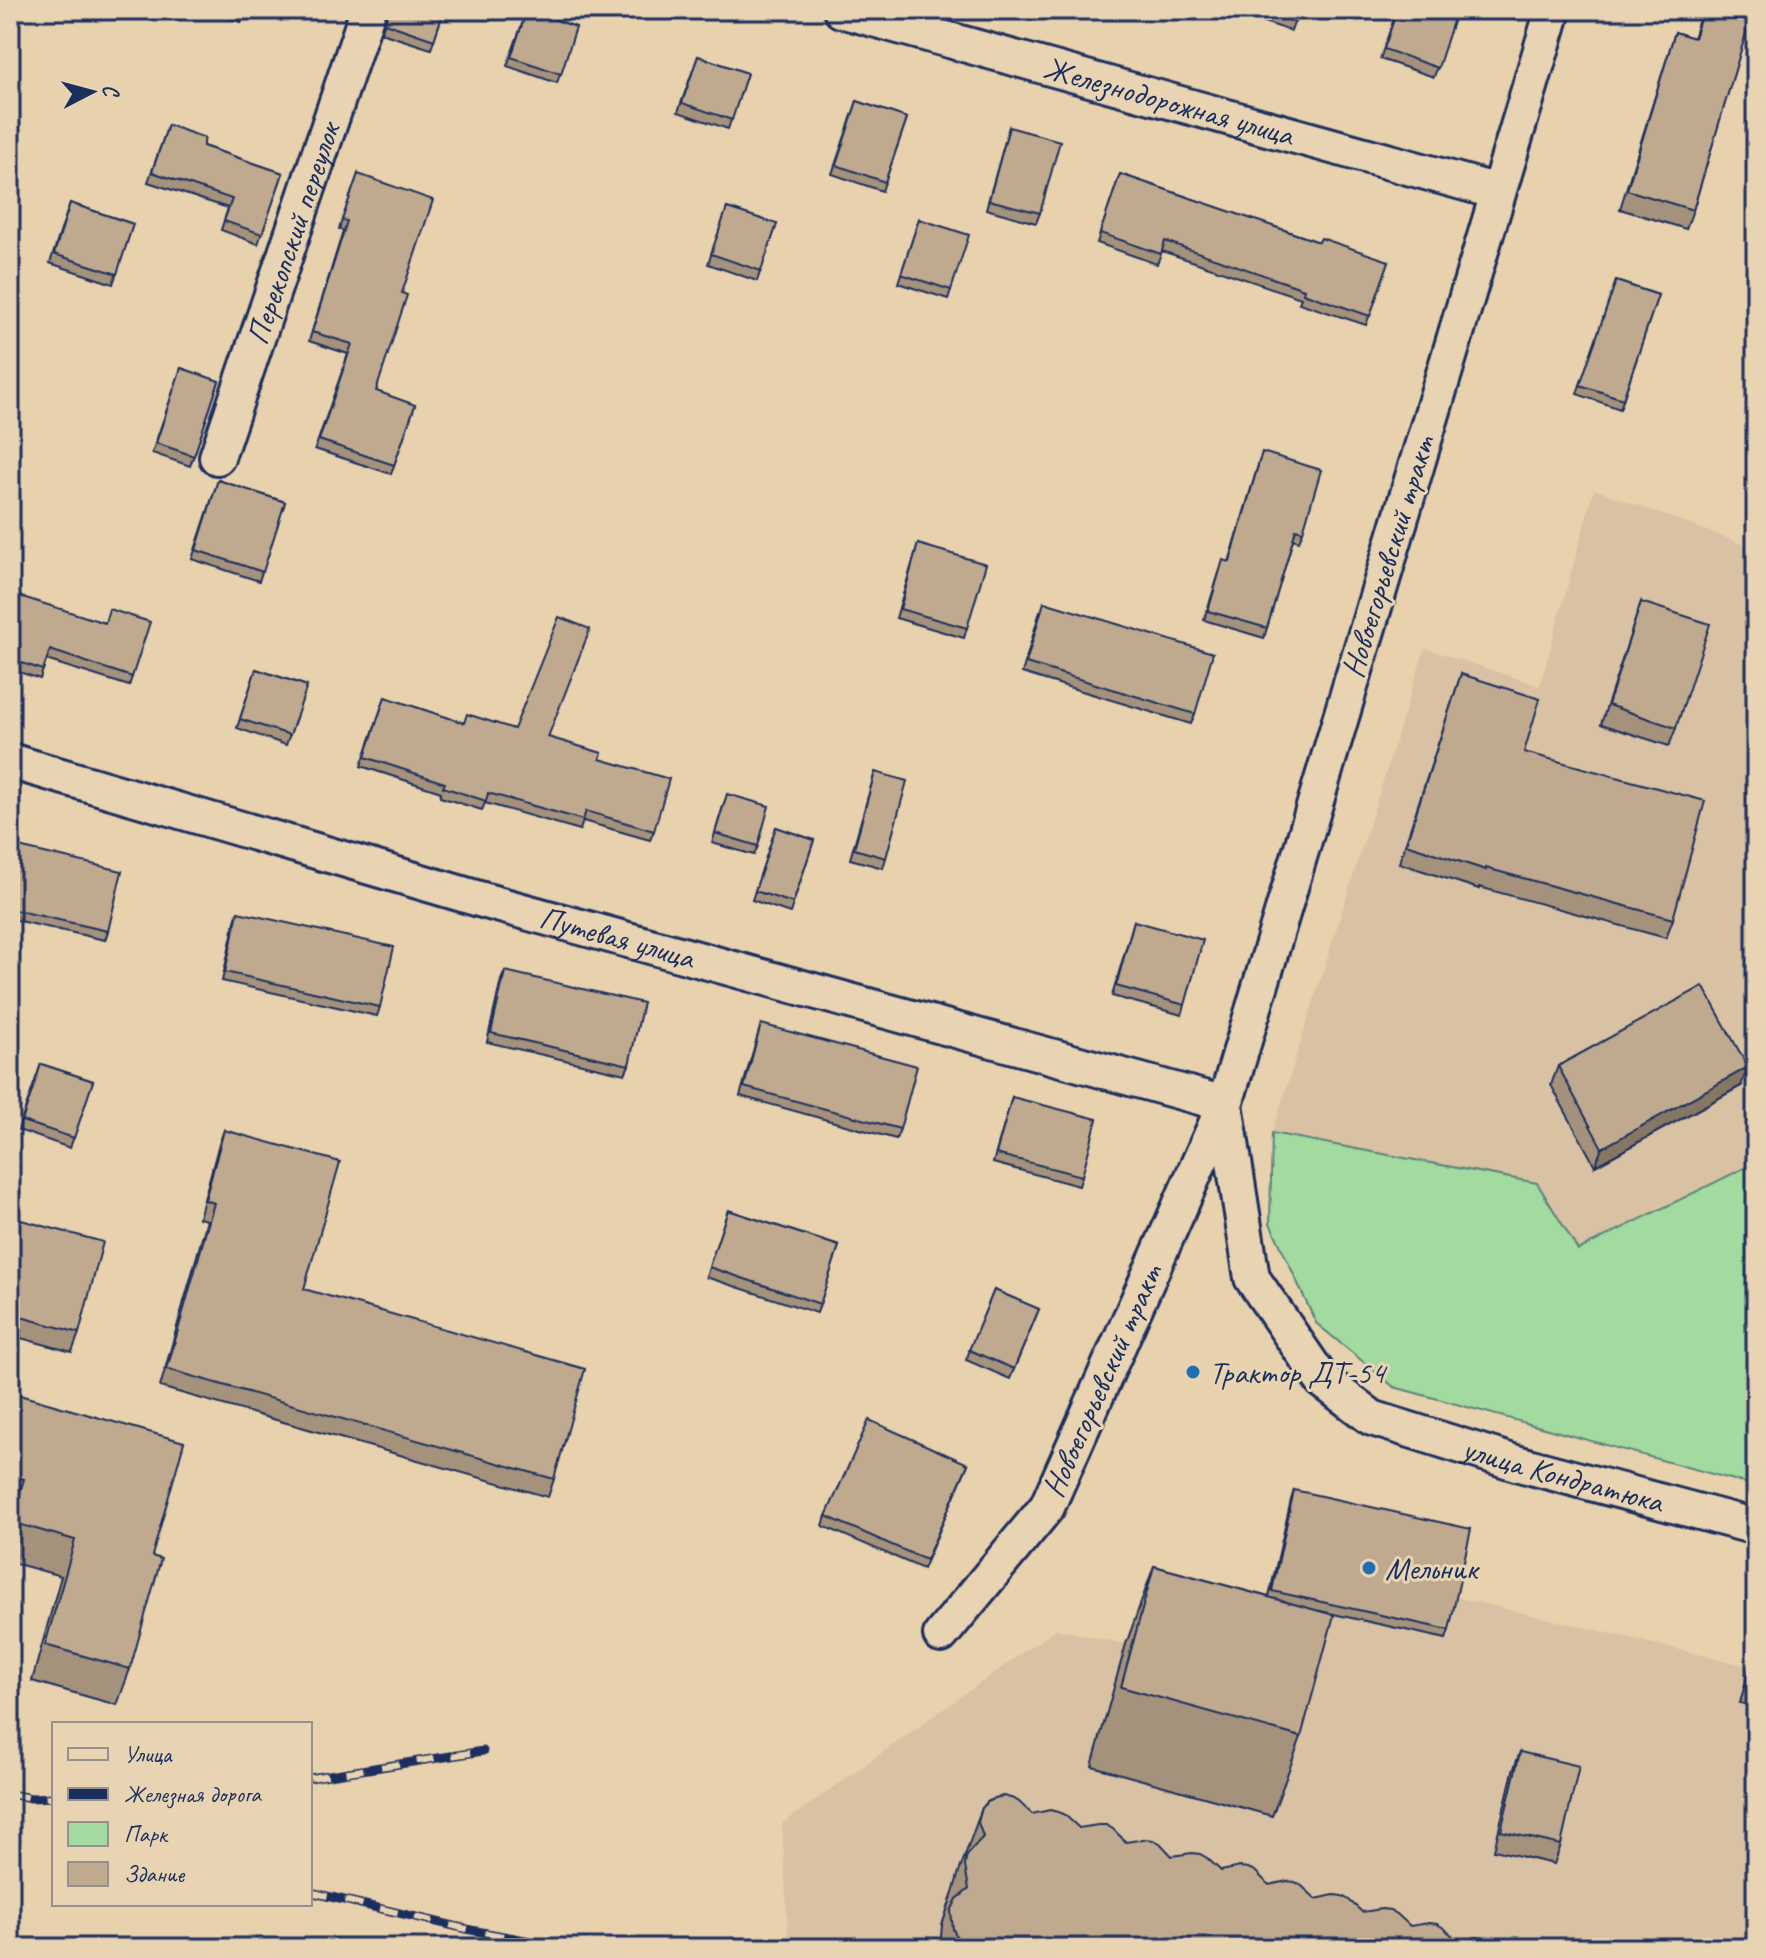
<svg xmlns="http://www.w3.org/2000/svg" width="1766" height="1958" viewBox="0 0 1766 1958" font-family="Caveat,sans-serif">
<style>
.built{fill:#d8c2a3}
.green{fill:#a2da9f;stroke:#5e847e;stroke-width:2}
.lines{fill:none;stroke-linecap:round;stroke-linejoin:round}
.street-casing{stroke:#1b2f5e;stroke-width:40}
.street{stroke:#e8d3b2;stroke-width:34}
.rail-casing{stroke:#1b2f5e;stroke-width:9}
.rail{stroke:#e8d3b2;stroke-width:6;stroke-dasharray:18;stroke-linecap:butt}
.wall{fill:#a5927b;stroke:#1b2f5e;stroke-width:2}
.shaded-wall{fill:#867764;stroke:#1b2f5e;stroke-width:2}
.building{fill:#c0aa8f;stroke:#1b2f5e;stroke-width:2}
.poi-dot{fill:#1f6fb2;stroke:#e8d3b2;stroke-width:3}
.labels{text-anchor:middle;dominant-baseline:central;stroke-width:6;stroke-linejoin:round;paint-order:stroke}
.street-label{font-size:32px;fill:#1b2f5e;stroke:#e8d3b2}
.poi-label{font-size:32px;fill:#1b2f5e;stroke:#e8d3b2;text-anchor:start}
</style>
<rect width="100%" height="100%" fill="#e8d1ad"/>
<filter id="ink" filterUnits="userSpaceOnUse"><feTurbulence type="fractalNoise" baseFrequency=".0125" numOctaves="2"/><feDisplacementMap in="SourceGraphic" scale="16" xChannelSelector="R" yChannelSelector="G"/><feConvolveMatrix kernelMatrix="1 2 1 2 8 2 1 2 1" color-interpolation-filters="sRGB"/></filter>
<g filter="url(#ink)">
<g class="built">
<polygon points="1594,489 1756,549 1756,1162 1578,1250 1537,1183 1272,1133 1425,648 1540,686"/>
<polygon points="1455,1597 1749,1666 1756,1642 1756,1948 789,1948 782,1824 1056,1629 1126,1644 1269,1600"/>
</g>
<polygon class="green" points="1272,1133 1537,1183 1578,1250 1756,1162 1756,1486 1394,1387 1316,1323 1270,1223"/>
<g class="lines">
<g class="street-casing">
<g id="street">
<path id="s1" d="M841,10L1498,192"/>
<path id="s2" d="M1553,10L1225,1104L1252,1278L1322,1380L1372,1418L1516,1463L1756,1527"/>
<path id="s3" d="M217,457L368,10"/>
<path id="s4" d="M10,761L486,901L1225,1104L1047,1507L941,1635"/>
</g>
</g>
<use href="#street" class="street"/>
<g class="rail-casing">
<g id="rail">
<polyline points="310,1778 483,1751"/>
<polyline points="10,1794 31,1798 54,1797"/>
<polyline points="310,1892 471,1930 568,1948"/>
</g>
</g>
<use href="#rail" class="rail"/>
</g>
<g class="wall">
<polygon points="201,10 245,10 241,22"/>
<polygon points="387,10 444,10 431,49 381,33 387,16"/>
<polygon points="527,10 576,27 557,83 507,66"/>
<polygon points="1238,10 1299,10 1291,31 1237,13"/>
<polygon points="1397,10 1456,12 1434,77 1380,59"/>
<polygon points="1702,10 1756,10 1756,32 1747,29 1693,210 1686,229 1620,209 1675,32 1693,38"/>
<polygon points="698,56 747,73 728,129 678,112"/>
<polygon points="857,101 907,118 882,191 832,174"/>
<polygon points="168,125 203,146 283,173 258,244 221,230 228,208 148,182"/>
<polygon points="1009,127 1040,213 1036,223 986,209"/>
<polygon points="358,174 402,293 376,391 415,405 391,474 315,449 348,354 309,341 343,231 339,229"/>
<polygon points="1120,174 1319,242 1389,261 1366,325 1299,303 1301,298 1162,251 1157,264 1097,243"/>
<polygon points="70,203 133,224 113,284 50,263"/>
<polygon points="727,208 777,224 757,281 708,264"/>
<polygon points="919,219 951,290 948,299 898,283"/>
<polygon points="1616,281 1658,295 1620,409 1577,394"/>
<polygon points="181,368 219,381 190,466 152,453"/>
<polygon points="1259,462 1303,531 1299,541 1293,539 1264,638 1204,620 1220,570 1229,562"/>
<polygon points="218,480 285,502 259,581 192,559"/>
<polygon points="918,544 967,628 964,638 896,618"/>
<polygon points="10,601 132,677 129,686 46,660 40,679 10,669"/>
<polygon points="1641,602 1676,728 1669,746 1601,724"/>
<polygon points="1040,611 1195,714 1191,724 1022,673"/>
<polygon points="256,669 307,686 286,745 237,728"/>
<polygon points="1461,674 1524,752 1673,919 1666,938 1479,887 1479,889 1399,863"/>
<polygon points="385,697 464,723 514,729 548,737 600,759 654,831 650,840 583,821 580,830 485,803 482,810 440,797 441,792 361,766"/>
<polygon points="875,772 886,858 883,868 850,859"/>
<polygon points="724,803 758,846 754,855 712,843"/>
<polygon points="776,827 814,840 790,913 752,900"/>
<polygon points="10,845 108,931 105,940 10,919"/>
<polygon points="238,912 380,1007 377,1016 222,981 235,921"/>
<polygon points="1134,921 1185,1005 1182,1015 1112,996"/>
<polygon points="505,971 629,1065 625,1074 487,1042 501,980"/>
<polygon points="761,1024 900,1129 896,1139 740,1096"/>
<polygon points="41,1064 93,1081 70,1148 18,1130"/>
<polygon points="1558,1066 1741,1086 1595,1166 1551,1085"/>
<polygon points="1012,1097 1082,1176 1079,1186 993,1163"/>
<polygon points="224,1130 304,1289 554,1479 548,1497 160,1387 207,1220 199,1218 218,1147"/>
<polygon points="728,1210 839,1246 817,1313 706,1277"/>
<polygon points="10,1217 79,1333 72,1352 10,1335"/>
<polygon points="994,1290 1039,1309 1010,1379 966,1360"/>
<polygon points="16,1394 152,1556 130,1669 117,1705 32,1681 61,1576 10,1562 10,1410"/>
<polygon points="968,1464 923,1569 823,1526 826,1516"/>
<polygon points="1294,1490 1449,1630 1446,1639 1320,1611 1301,1737 1272,1816 1092,1766 1126,1644 1154,1566 1269,1597 1291,1500"/>
<polygon points="1756,1643 1756,1707 1740,1703"/>
<polygon points="1520,1752 1561,1845 1554,1864 1494,1850 1513,1771"/>
<polygon points="982,1808 1032,1814 1458,1941 1498,1948 937,1948 941,1937 942,1925 954,1890 958,1875"/>
</g>
<g class="shaded-wall">
<polygon points="1748,1067 1741,1086 1595,1166 1602,1148"/>
<polygon points="996,1943 994,1948 977,1948 978,1947"/>
</g>
<g class="building">
<polygon points="389,10 444,10 434,40 385,23"/>
<polygon points="527,10 576,27 561,74 511,57"/>
<polygon points="1259,10 1299,10 1295,22"/>
<polygon points="1397,10 1449,10 1456,12 1438,68 1384,49"/>
<polygon points="1703,10 1756,10 1756,11 1753,10 1693,210 1627,190 1675,32 1694,38"/>
<polygon points="698,56 747,73 732,120 682,103"/>
<polygon points="857,101 907,118 885,182 836,165"/>
<polygon points="168,125 205,138 203,146 283,173 262,234 224,221 232,199 152,172"/>
<polygon points="1009,127 1060,141 1040,213 989,200"/>
<polygon points="358,174 433,200 402,293 407,295 376,391 415,405 394,465 319,440 352,344 312,332 347,221 342,220"/>
<polygon points="1120,174 1319,242 1321,238 1389,261 1370,316 1303,293 1304,289 1165,241 1161,254 1100,233"/>
<polygon points="70,203 133,224 117,274 54,254"/>
<polygon points="727,208 777,224 761,271 711,254"/>
<polygon points="919,219 969,235 951,290 901,274"/>
<polygon points="1616,281 1658,295 1623,399 1580,385"/>
<polygon points="181,368 219,381 194,456 156,443"/>
<polygon points="1262,452 1321,470 1303,531 1296,529 1267,628 1208,611 1223,560 1230,562"/>
<polygon points="218,480 285,502 263,572 196,550"/>
<polygon points="918,544 986,564 967,628 900,609"/>
<polygon points="13,594 105,623 109,609 150,622 132,677 50,650 43,670 10,659 10,602"/>
<polygon points="1044,602 1213,653 1195,714 1026,663"/>
<polygon points="1641,602 1710,624 1676,728 1608,705"/>
<polygon points="559,617 590,629 548,737 602,753 600,759 669,779 654,831 586,811 583,820 488,793 486,801 443,787 445,783 365,757 385,697 464,723 467,714 514,729"/>
<polygon points="256,669 307,686 290,735 240,719"/>
<polygon points="1461,674 1540,699 1524,752 1705,801 1673,919 1486,868 1486,870 1406,844"/>
<polygon points="875,772 907,781 886,858 854,849"/>
<polygon points="727,794 769,806 758,846 715,833"/>
<polygon points="776,827 814,840 793,903 755,891"/>
<polygon points="10,845 122,871 108,931 10,909"/>
<polygon points="238,912 394,947 380,1007 225,972"/>
<polygon points="1134,921 1203,940 1185,1005 1116,986"/>
<polygon points="505,971 643,1003 629,1065 491,1033"/>
<polygon points="1703,986 1748,1067 1602,1148 1558,1066"/>
<polygon points="761,1024 917,1066 900,1129 744,1087"/>
<polygon points="41,1064 93,1081 74,1138 22,1121"/>
<polygon points="1012,1097 1097,1119 1082,1176 996,1154"/>
<polygon points="224,1130 340,1162 304,1289 585,1369 554,1479 167,1369 214,1203 205,1200"/>
<polygon points="728,1210 839,1246 820,1304 709,1267"/>
<polygon points="10,1217 103,1242 79,1333 10,1314"/>
<polygon points="994,1290 1039,1309 1014,1369 969,1350"/>
<polygon points="16,1394 184,1442 152,1556 161,1559 130,1669 45,1645 75,1540 11,1522 24,1479 10,1475 10,1415"/>
<polygon points="869,1420 968,1464 926,1560 826,1516"/>
<polygon points="1294,1490 1471,1529 1449,1630 1272,1591"/>
<polygon points="1154,1566 1334,1615 1301,1737 1121,1687"/>
<polygon points="1756,1653 1756,1677 1750,1675"/>
<polygon points="1520,1752 1579,1766 1561,1845 1501,1831"/>
<polygon points="1003,1796 1011,1798 1018,1801 1032,1814 1050,1810 1058,1812 1065,1815 1079,1828 1098,1825 1106,1825 1113,1829 1126,1842 1145,1839 1153,1840 1160,1843 1172,1856 1192,1853 1200,1854 1207,1858 1221,1871 1240,1867 1248,1868 1255,1871 1269,1885 1287,1881 1295,1882 1302,1886 1316,1899 1334,1895 1342,1896 1349,1900 1362,1912 1382,1909 1390,1910 1397,1914 1410,1926 1429,1923 1437,1924 1444,1928 1458,1941 1476,1937 1484,1938 1492,1942 1498,1948 1001,1948 996,1943 978,1947 962,1942 956,1936 953,1929 951,1911 957,1899 969,1889 965,1866 966,1858 970,1851 983,1837 978,1822 982,1808 987,1802 995,1798"/>
</g>
</g>
<g class="poi-dot">
<circle cx="1193" cy="1372" r="8"/>
<circle cx="1369" cy="1568" r="8"/>
</g>
<g class="labels">
<g class="street-label">
<text stroke="none"><textPath href="#s1" startOffset="340">Железнодорожная улица</textPath></text>
<text stroke="none"><textPath href="#s3" startOffset="236">Перекопский переулок</textPath></text>
<text transform="translate(1388 557) rotate(-73)">Новоегорьевский тракт</text>
<text stroke="none"><textPath href="#s4" startOffset="632">Путевая улица</textPath></text>
<text transform="translate(1102 1381) rotate(-66)">Новоегорьевский тракт</text>
<text stroke="none"><textPath href="#s2" startOffset="1704">улица Кондратюка</textPath></text>
</g>
<g class="poi-label">
<text x="1209" y="1372">Трактор ДТ-54</text>
<text x="1385" y="1568">Мельник</text>
</g>
</g>
<rect width="1766" height="1958" fill="none" stroke="#e8d3b2" stroke-width="40"/>
<rect x="20" y="20" width="1726" height="1918" fill="none" stroke="#1b2f5e" stroke-width="3" filter="url(#ink)"/>
<rect x="52" y="1722" width="260" height="184" fill="#e8d3b2" stroke="#969190" stroke-width="2"/>
<rect x="68" y="1748" width="40" height="12" fill="#e8d3b2" stroke="#969190" stroke-width="2"/>
<text x="124" y="1762" font-size="24" fill="#1b2f5e">Улица</text>
<rect x="68" y="1788" width="40" height="12" fill="#1b2f5e" stroke="#969190" stroke-width="2"/>
<text x="124" y="1802" font-size="24" fill="#1b2f5e">Железная дорога</text>
<rect x="68" y="1822" width="40" height="24" fill="#a2da9f" stroke="#969190" stroke-width="2"/>
<text x="124" y="1842" font-size="24" fill="#1b2f5e">Парк</text>
<rect x="68" y="1862" width="40" height="24" fill="#c0aa8f" stroke="#969190" stroke-width="2"/>
<text x="124" y="1882" font-size="24" fill="#1b2f5e">Здание</text>
<g transform="translate(92 92) rotate(84)" stroke="#e8d3b2" stroke-width="6" paint-order="stroke">
<path d="M0-6L14 30L0 20L-14 30Z" fill="#1b2f5e"/>
<text y="-12" font-size="22" font-weight="bold" text-anchor="middle" fill="#1b2f5e">С</text>
</g>
</svg>
